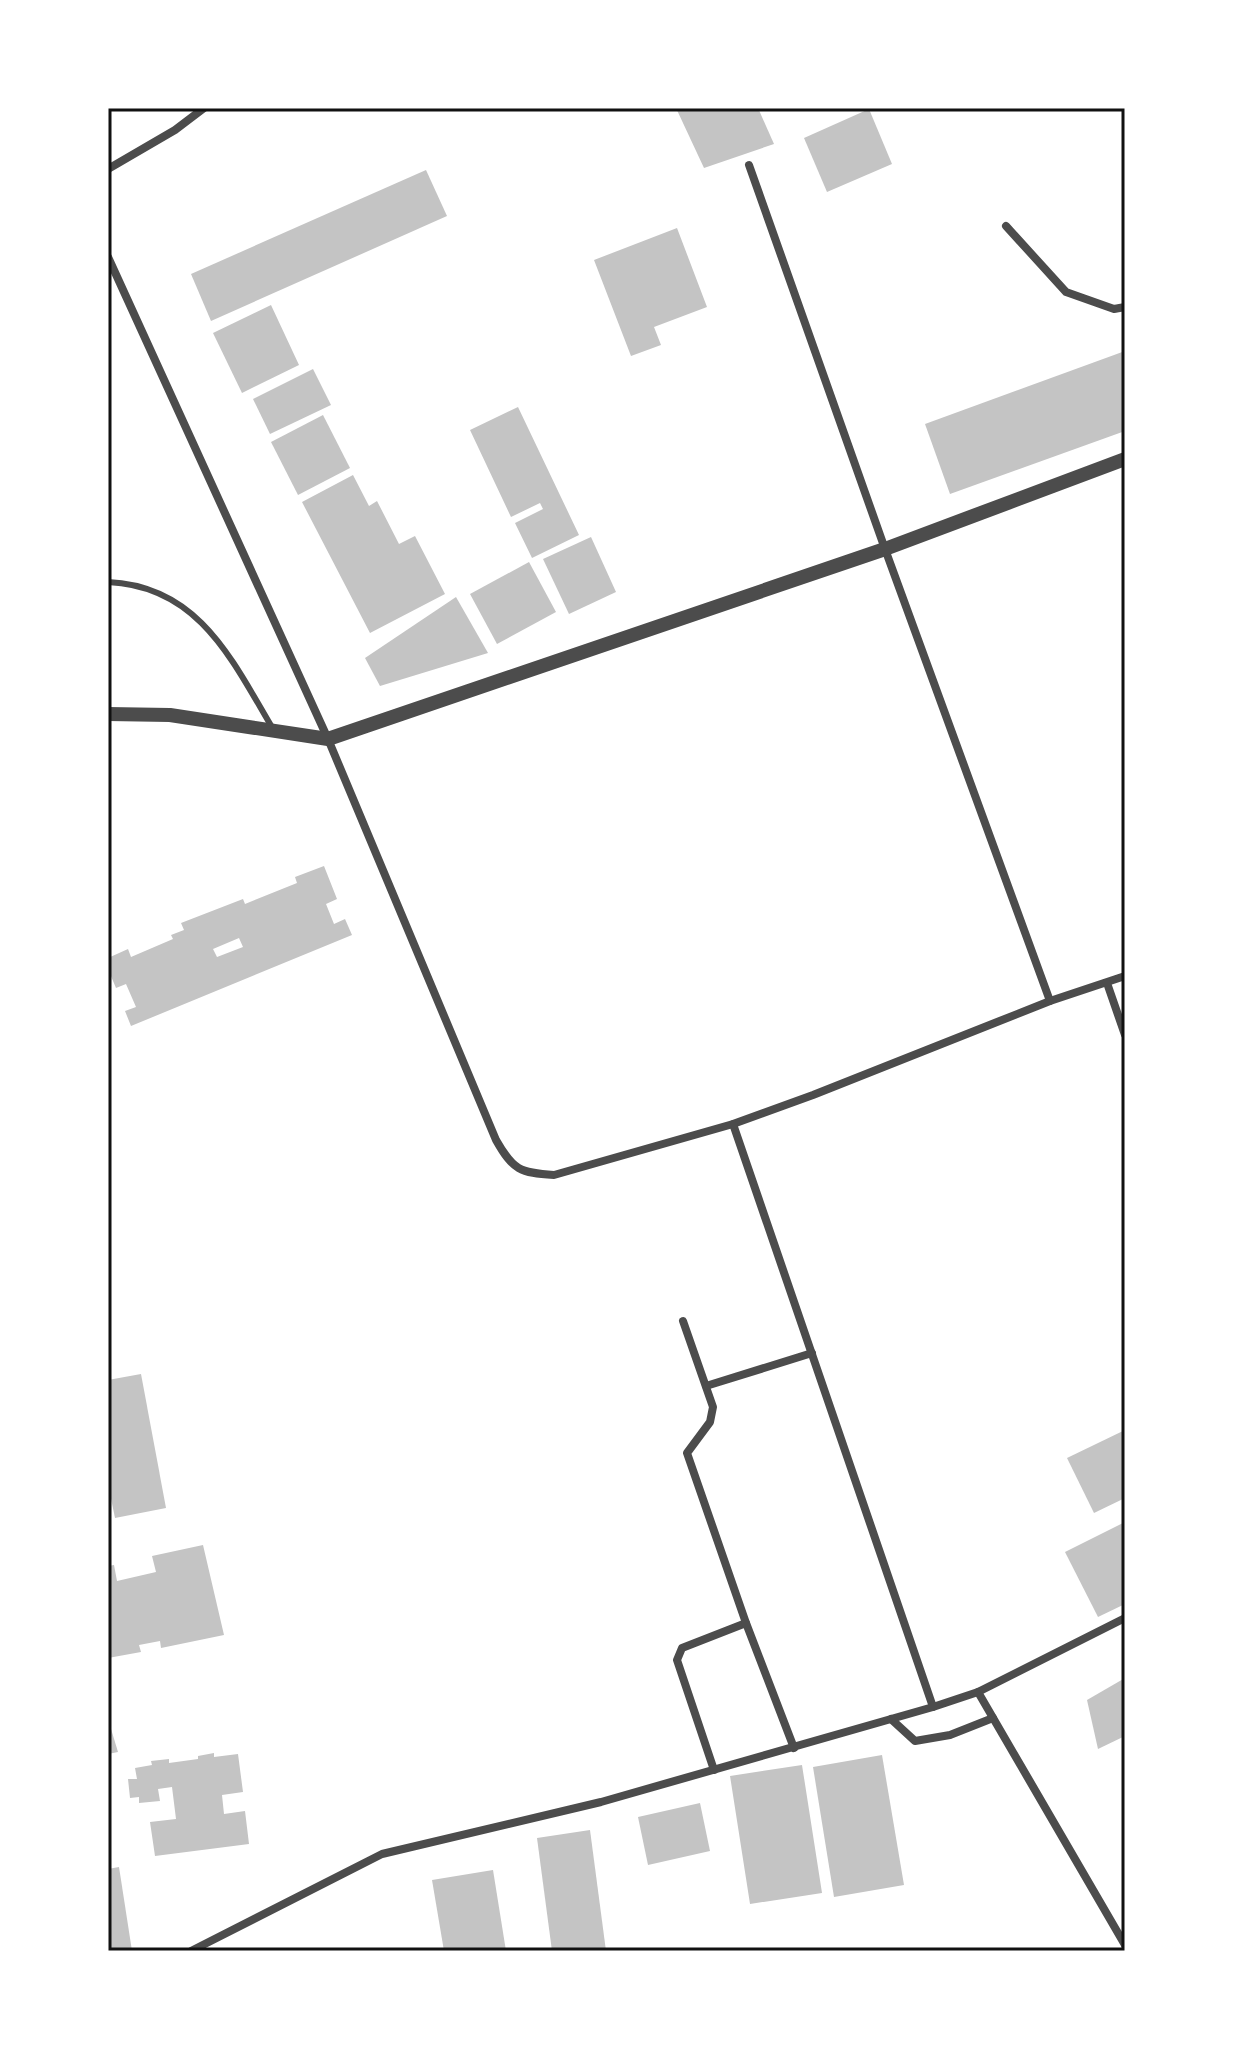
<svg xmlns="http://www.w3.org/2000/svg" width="1233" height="2059" viewBox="0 0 1233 2059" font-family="Montserrat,sans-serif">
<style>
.building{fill:#c4c4c4;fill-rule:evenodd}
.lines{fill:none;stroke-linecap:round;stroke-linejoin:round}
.service{stroke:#4c4c4c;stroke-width:6}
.minor{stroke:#4c4c4c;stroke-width:8}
.tertiary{stroke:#4c4c4c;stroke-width:14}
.neatline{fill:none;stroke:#111;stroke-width:3}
</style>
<rect width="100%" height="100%" fill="#fff"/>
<g class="building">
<polygon points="676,108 758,108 774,144 704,168"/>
<polygon points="869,109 892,164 827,192 804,138"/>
<polygon points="426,170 447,216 211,321 191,274"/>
<polygon points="677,228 707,307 654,327 661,345 631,356 594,260"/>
<polygon points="271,305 299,365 242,393 213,333"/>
<polygon points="1125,351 1125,431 950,494 925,424"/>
<polygon points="313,369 331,405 270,434 253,399"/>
<polygon points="518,407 579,535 532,558 515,523 543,509 540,503 511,517 470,430"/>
<polygon points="323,415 350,468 298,495 271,442"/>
<polygon points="353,475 369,506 377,501 399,544 415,536 445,594 370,633 302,502"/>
<polygon points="591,537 616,592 569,614 543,559"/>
<polygon points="529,562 556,612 497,644 470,594"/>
<polygon points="456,597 488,653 380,686 365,658"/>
<path d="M324,866L337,899L326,904L334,924L345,919L352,935L131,1026L125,1011L136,1007L126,984L116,988L108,969V958L128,949L131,957L173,939L171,935L184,930L181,923L243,899L245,904L297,883L295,877ZM239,938L243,947L217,957L213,949Z"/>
<polygon points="141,1374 166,1508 115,1518 108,1484 108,1380"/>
<polygon points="1125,1430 1125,1498 1094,1513 1067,1458"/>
<polygon points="1125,1522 1125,1604 1098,1617 1065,1552"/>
<polygon points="203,1545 224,1635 161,1648 160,1641 139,1645 141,1652 108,1658 108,1566 114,1565 117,1581 156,1572 152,1556"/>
<polygon points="1125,1678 1125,1736 1098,1749 1087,1700"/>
<polygon points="108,1719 118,1752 108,1754"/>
<polygon points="214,1753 214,1757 238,1754 243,1792 222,1795 224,1814 245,1811 249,1844 155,1856 150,1822 176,1819 172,1787 158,1789 160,1801 139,1803 139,1797 130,1798 128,1779 137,1779 135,1768 152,1765 151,1761 169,1759 169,1763 198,1759 198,1756"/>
<polygon points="882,1755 904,1885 834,1897 813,1767"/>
<polygon points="802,1765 822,1893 750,1904 730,1776"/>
<polygon points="700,1803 710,1851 648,1865 638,1817"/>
<polygon points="590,1830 606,1951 552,1951 537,1838"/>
<polygon points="119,1867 132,1951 108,1951 108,1869"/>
<polygon points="493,1870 506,1951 444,1951 432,1880"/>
</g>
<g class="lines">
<path class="service" d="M108,582C199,586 232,660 273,729"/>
<g class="minor">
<polyline points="749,165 885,549 1050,1001"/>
<polyline points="108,169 175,130 204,108"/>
<polyline points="1006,226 1066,292 1114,309 1125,307"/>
<path d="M108,257L328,739L496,1140C513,1170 520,1173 554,1175L733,1124L813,1095L1050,1001L1125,976"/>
<polyline points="1107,983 1125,1035"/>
<polyline points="733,1124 933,1707"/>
<polyline points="683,1321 713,1407 710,1422 687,1453 746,1623 682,1648 677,1660 714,1770"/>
<polyline points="706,1386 812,1353"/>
<polyline points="746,1623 794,1748"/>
<polyline points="978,1692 1125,1945"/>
<polyline points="891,1719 915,1741 950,1735 993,1718"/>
<polyline points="191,1951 382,1854 601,1802 933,1707 978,1692 1125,1618"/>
</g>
<polyline class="tertiary" points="108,714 170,715 328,739 885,549 1125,459"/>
</g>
<rect width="1233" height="2059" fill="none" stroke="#ffffff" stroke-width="220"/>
<rect x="110" y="110" width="1013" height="1839" class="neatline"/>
</svg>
